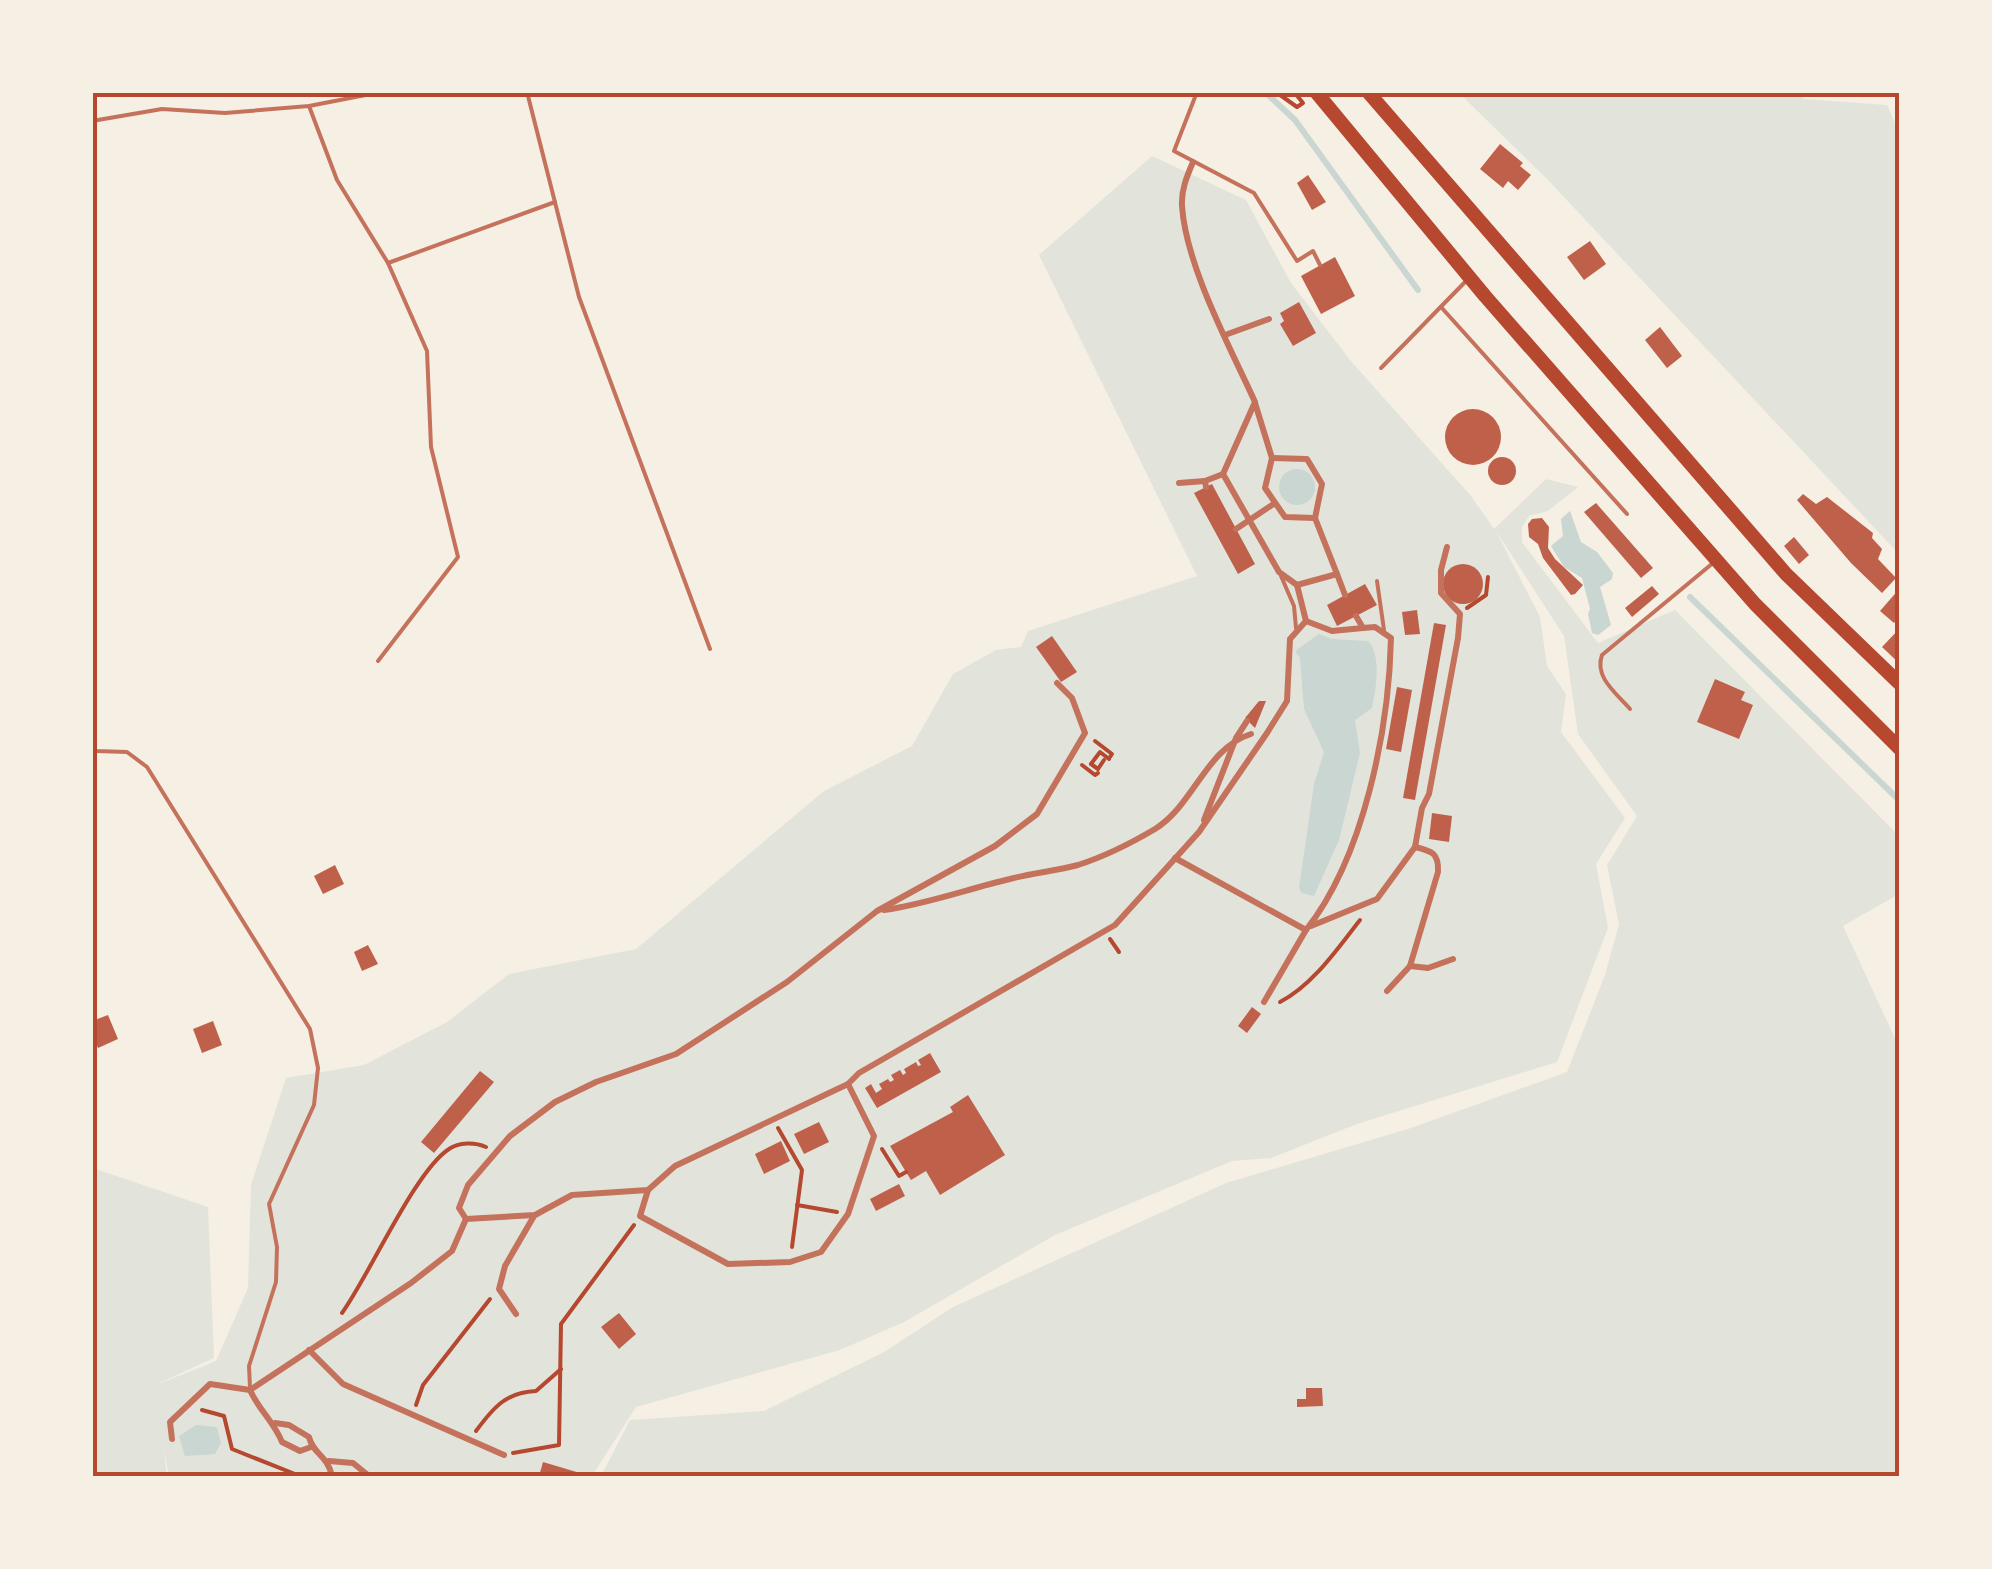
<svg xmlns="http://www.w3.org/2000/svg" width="1992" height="1569" viewBox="0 0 1992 1569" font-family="Georgia,serif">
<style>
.green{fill:#e2e4dc}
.water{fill:#c9d6d2}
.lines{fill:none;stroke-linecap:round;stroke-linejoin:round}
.stream{stroke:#c9d6d2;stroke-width:6}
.building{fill:#bf614a}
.path{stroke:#b5482f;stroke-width:4}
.service{stroke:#c5725c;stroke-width:4}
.pedestrian{stroke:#c5725c;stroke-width:6}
.trunk{stroke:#b5482f;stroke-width:14}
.neatline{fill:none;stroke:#b5482f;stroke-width:4}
</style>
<rect width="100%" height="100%" fill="#f6efe4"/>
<g class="green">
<polygon points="1799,92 1804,99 1887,105 1899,131 1899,554 1547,179 1459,93"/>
<polygon points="1152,156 1246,200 1291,283 1351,361 1471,496 1494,529 1546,479 1578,487 1548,511 1529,516 1522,527 1522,542 1598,643 1675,610 1899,836 1899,894 1843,926 1899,1047 1899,1476 601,1476 630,1420 764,1411 884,1352 953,1307 1226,1183 1411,1128 1567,1072 1605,975 1619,924 1607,865 1637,816 1578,734 1564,636 1496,531 1540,617 1547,666 1566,694 1561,732 1625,818 1596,864 1608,928 1557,1062 1357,1124 1271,1158 1232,1161 1055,1235 904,1322 840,1350 636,1407 592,1476 169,1476 164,1450 167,1476 93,1476 93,1168 208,1207 214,1358 153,1386 216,1361 248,1288 251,1185 286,1078 364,1065 447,1022 509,974 636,949 824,791 912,746 953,674 996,650 1021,647 1028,631 1197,576 1039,255"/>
</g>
<g class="water">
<circle cx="1297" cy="487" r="18"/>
<polygon points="1570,511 1581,542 1597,552 1613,573 1612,579 1600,587 1611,625 1598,635 1592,633 1588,614 1590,609 1582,578 1564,567 1551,546 1563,536 1561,519"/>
<path d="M1319,634L1332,639L1368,641C1382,656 1376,688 1372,708L1355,720L1360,753L1339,840L1314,896L1302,893L1299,888L1314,784L1324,752L1304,709L1300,658L1295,651Z"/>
<polygon points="196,1425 217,1427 221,1443 215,1454 185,1456 179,1436"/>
</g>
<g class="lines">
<g class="stream">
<polyline points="1265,92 1295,120 1418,290"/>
<polyline points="1690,597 1900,801"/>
</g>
</g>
<g class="building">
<polygon points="1500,144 1523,163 1520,166 1531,175 1518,190 1508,181 1503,188 1480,169"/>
<polygon points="1308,175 1326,202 1312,210 1297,183"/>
<polygon points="1590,241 1606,264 1584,280 1567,257"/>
<polygon points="1335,257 1355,296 1321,314 1301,276"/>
<polygon points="1299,302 1316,333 1293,346 1280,324 1284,321 1280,313"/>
<polygon points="1660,327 1682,356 1667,368 1645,340"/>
<circle cx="1473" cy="437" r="28"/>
<circle cx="1502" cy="471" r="14"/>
<polygon points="1212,484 1255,564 1238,574 1194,493"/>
<polygon points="1803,494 1816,504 1827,497 1873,533 1872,538 1882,549 1878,559 1896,578 1882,593 1851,563 1797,500"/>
<polygon points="1596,503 1653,568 1641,578 1584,512"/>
<polygon points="1542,518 1549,527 1548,548 1555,559 1583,585 1575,594 1571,595 1543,558 1538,544 1529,537 1528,524 1532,519"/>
<polygon points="1794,537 1809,555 1799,564 1784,546"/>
<circle cx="1463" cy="584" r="20"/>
<polygon points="1365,584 1377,605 1337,626 1327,605"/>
<polygon points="1652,586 1659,594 1632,617 1625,608"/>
<polygon points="1900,588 1900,616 1894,623 1880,611"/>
<polygon points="1417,610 1420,634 1405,635 1402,612"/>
<polygon points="1434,623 1446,625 1415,800 1403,798"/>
<polygon points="1900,628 1900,664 1882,647"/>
<polygon points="1052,636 1077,672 1061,682 1036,647"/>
<polygon points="1715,679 1745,692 1741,700 1753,705 1739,739 1697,722"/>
<polygon points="1397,687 1412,690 1401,752 1386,749"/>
<polygon points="1259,701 1266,701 1255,728 1245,718"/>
<polygon points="1432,813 1452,816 1449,842 1429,839"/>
<polygon points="335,865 344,884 323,894 314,876"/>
<polygon points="368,945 378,964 362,971 354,952"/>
<polygon points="1252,1007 1261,1014 1247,1033 1238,1026"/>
<polygon points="108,1015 118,1039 98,1048 92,1035 92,1021"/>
<polygon points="213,1021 222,1045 202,1053 193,1029"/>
<polygon points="930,1053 941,1072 877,1108 865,1088 871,1084 876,1093 882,1089 879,1084 888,1079 890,1082 894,1080 891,1075 900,1070 903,1075 906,1073 904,1069 916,1062 918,1066 921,1065 918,1060"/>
<polygon points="480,1071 494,1082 434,1153 421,1142"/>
<polygon points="968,1095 1005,1155 940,1195 926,1171 911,1180 890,1146 953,1112 950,1107"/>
<polygon points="819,1122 829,1142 804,1154 794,1134"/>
<polygon points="781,1141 790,1161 764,1174 755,1154"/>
<polygon points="899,1184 905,1196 876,1211 870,1199"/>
<polygon points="619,1313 636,1334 619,1349 601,1327"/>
<polygon points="1306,1388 1322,1388 1323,1406 1297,1407 1297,1399 1306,1399"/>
<polygon points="543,1462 580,1473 579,1476 539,1476"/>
</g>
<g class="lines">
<g class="path">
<polyline points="1276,92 1297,107 1303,103 1294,92"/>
<polyline points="1467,608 1486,595 1488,577"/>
<polyline points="1095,741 1112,754 1110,757"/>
<polyline points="1091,764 1100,752 1109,759"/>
<polyline points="1091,764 1098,769 1104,760"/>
<polyline points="1082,765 1095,775 1098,773"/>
<polyline points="1110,939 1119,952"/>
<path d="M1280,1002C1313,985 1338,948 1360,920"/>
<polyline points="778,1128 802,1170 792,1247"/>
<polyline points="882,1149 899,1176 906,1172"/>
<polyline points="797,1205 837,1212"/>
<path d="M342,1313C370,1274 415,1171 449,1149C459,1142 475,1142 486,1147"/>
<polyline points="416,1405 423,1385 490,1299"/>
<polyline points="202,1410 224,1416 232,1449 300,1476"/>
<path d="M476,1431C493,1408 506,1392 536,1391L561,1369"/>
<polyline points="513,1453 559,1445 561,1324 634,1225"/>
</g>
<g class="service">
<polyline points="527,92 579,297 710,649"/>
<polyline points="1197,92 1174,151 1254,193 1297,261 1313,251 1320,265"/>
<polyline points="309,106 337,180 388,263 427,351 431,447 458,557 378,661"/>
<polyline points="92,121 162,109 225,113 309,106 381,92"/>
<polyline points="388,263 555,202"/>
<polyline points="1441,307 1627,514"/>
<polyline points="1381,368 1466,281"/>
<polyline points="1281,576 1294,606 1296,628"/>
<polyline points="1377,581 1384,630"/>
<path d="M1630,709C1616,693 1594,677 1602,655L1713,563"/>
<polyline points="92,746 96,751 127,752 147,767 310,1029 318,1068 314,1105 269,1204 277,1247 276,1282 249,1366 250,1388"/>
</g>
<g class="pedestrian">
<path d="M1193,162C1187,176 1181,190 1182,206C1186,266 1230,347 1255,402L1223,474L1279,572L1297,585L1306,621"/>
<polyline points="1225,335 1269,319"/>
<polyline points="1255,403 1272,458 1265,488 1285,517 1315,518 1337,574"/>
<polyline points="1272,458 1307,459 1322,484 1315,518"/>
<polyline points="1179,483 1205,481"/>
<polyline points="1206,487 1205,481 1223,474"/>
<polyline points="1236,529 1275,503"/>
<polyline points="1297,585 1337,574 1345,595"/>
<polyline points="1306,621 1332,631 1363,628"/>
<polyline points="1204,820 1236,738 1247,721"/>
<path d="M1175,858L1306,930C1364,857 1389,729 1391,638L1375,627L1363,628L1356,616"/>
<path d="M884,910C927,904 967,889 1010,879C1032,873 1056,871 1078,865C1103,857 1133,842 1155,829C1194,805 1206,748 1251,734"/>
<polyline points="1311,926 1377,899 1415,847 1422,808 1429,794 1458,638 1460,614 1441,593 1441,570 1447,547"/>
<polyline points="1410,966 1428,968 1453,959"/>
<path d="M1387,991L1410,966L1438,872C1439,853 1432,851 1415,847"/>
<polyline points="1264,1002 1306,930"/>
<polyline points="648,1190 640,1216 728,1264 790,1262 821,1252 848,1214 874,1136 848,1084"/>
<polyline points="466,1219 459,1208 468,1185 510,1136 555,1102 596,1082 676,1054 787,982 877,911 995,846 1037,814 1085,733 1072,698 1057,683"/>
<polyline points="516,1314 499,1289 505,1266 534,1216"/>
<polyline points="309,1350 343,1384 504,1455"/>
<path d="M275,1423L289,1425L309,1437C313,1454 328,1456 332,1476"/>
<polyline points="172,1439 170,1422 210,1384 250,1390"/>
<path d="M311,1447L300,1451L282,1442C274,1422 259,1410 250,1390L411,1283L452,1251L466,1219L535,1215L572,1195L648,1190L675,1166L848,1084L859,1073L1115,925L1199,832L1267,733L1287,701L1290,639L1306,621"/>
<polyline points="329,1461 353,1463 369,1476"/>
</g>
<g class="trunk">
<polyline points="1316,92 1485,296 1755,604 1900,749"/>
<polyline points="1368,92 1786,574 1900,684"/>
</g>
</g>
<rect width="1992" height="1569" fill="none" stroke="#f6efe4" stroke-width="190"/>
<rect x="95" y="95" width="1802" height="1379" class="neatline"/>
</svg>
